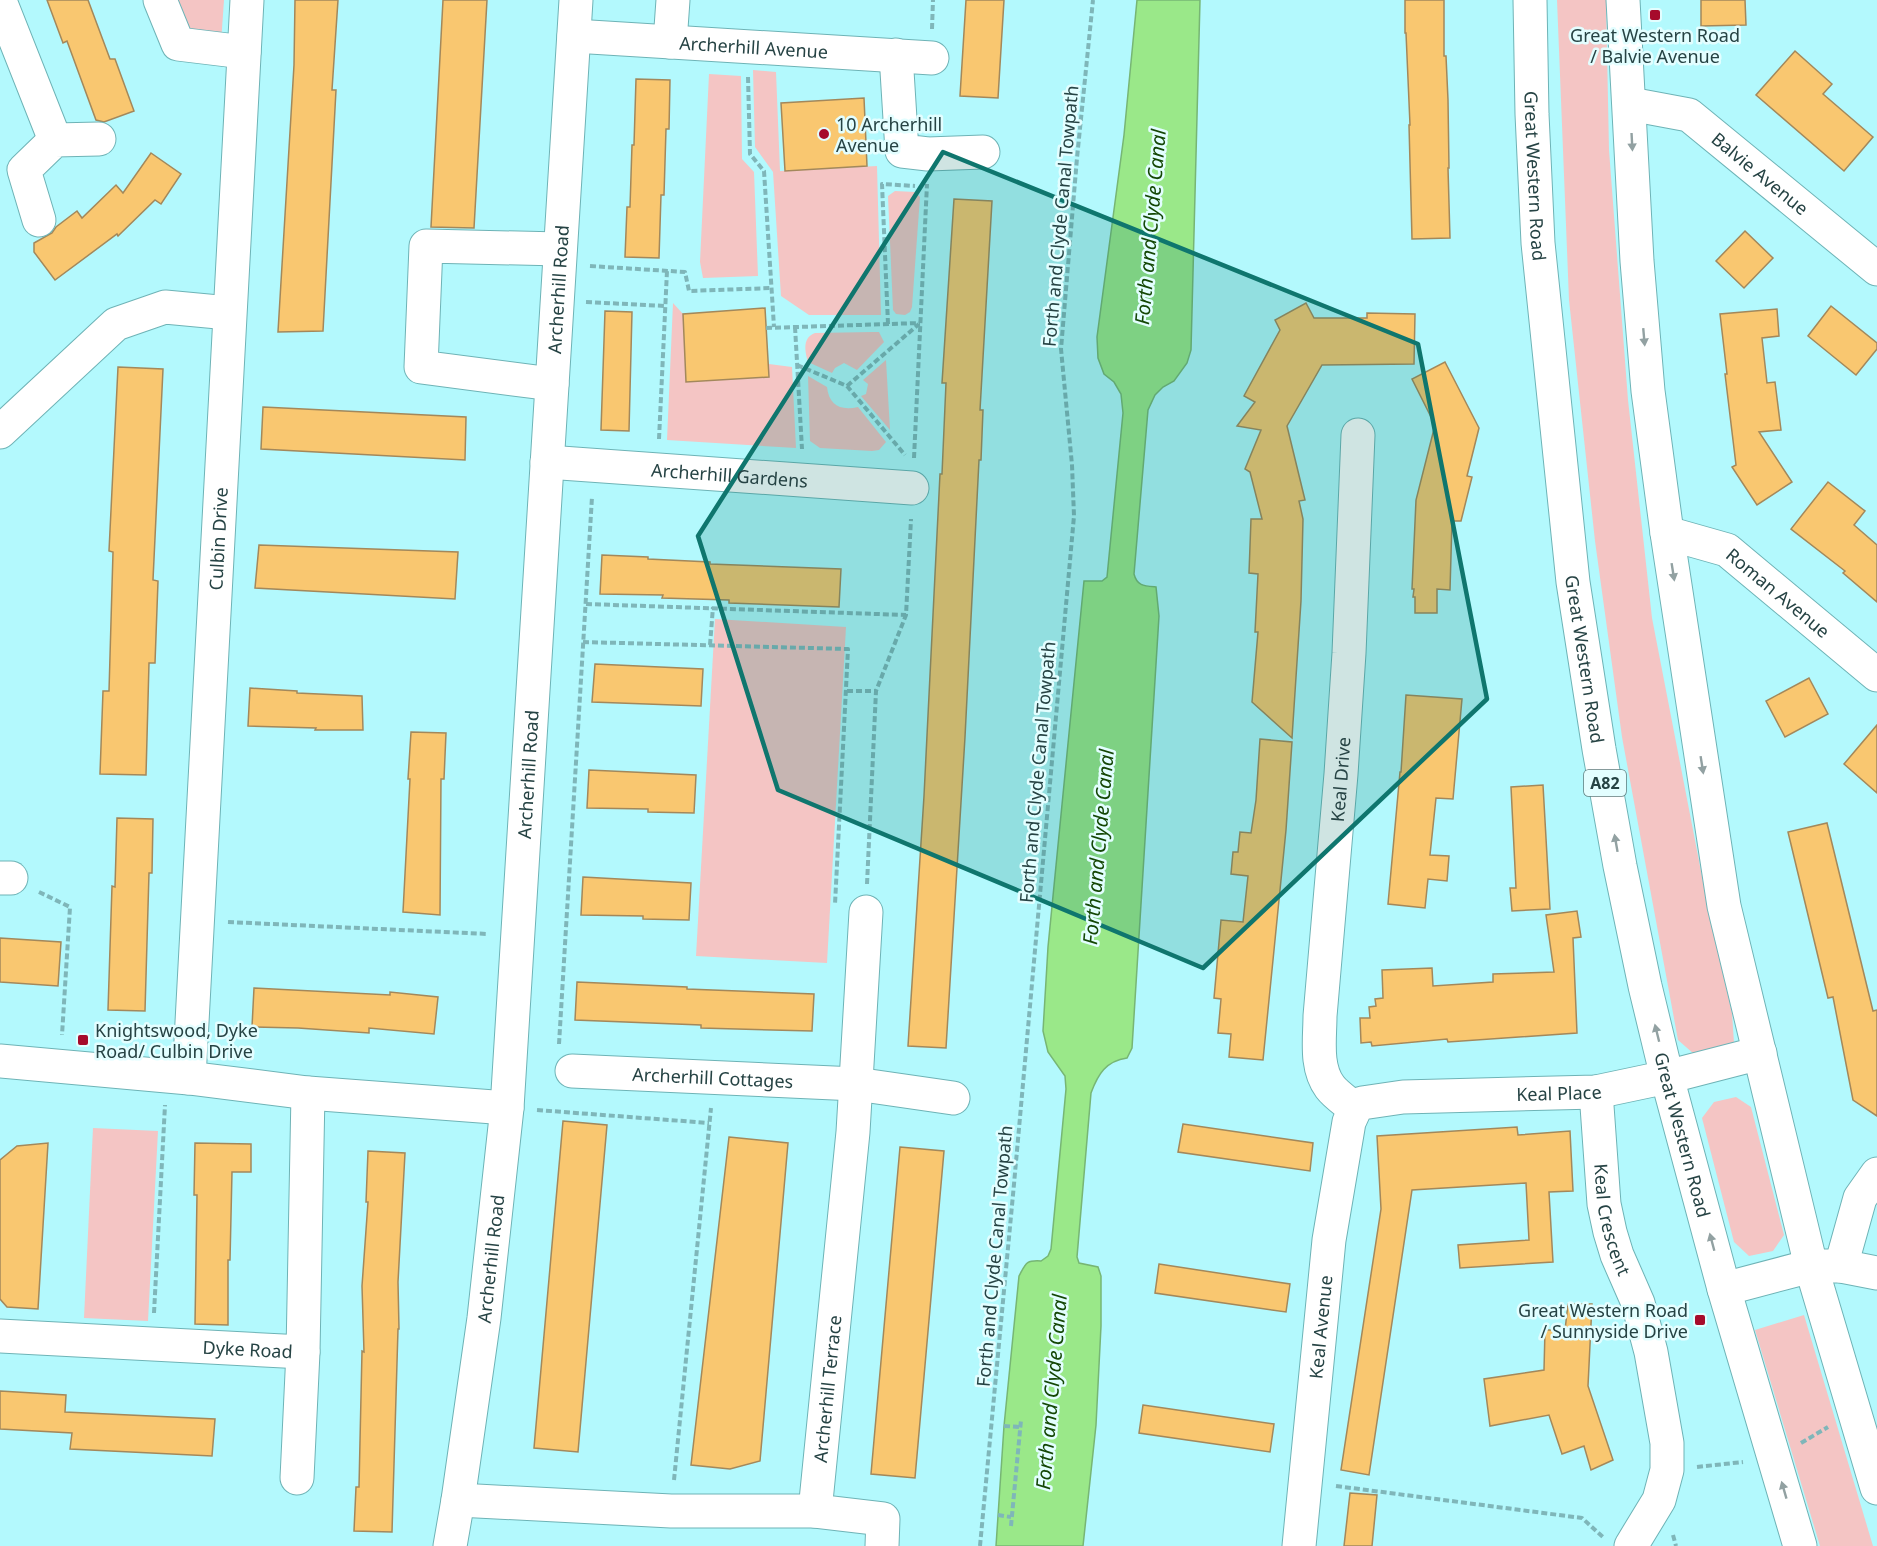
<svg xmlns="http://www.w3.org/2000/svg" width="1877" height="1546" viewBox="0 0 1877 1546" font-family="'Noto Sans',sans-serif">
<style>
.green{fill:#f4c5c4}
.water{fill:#9ae889;stroke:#77b674;stroke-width:1.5}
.building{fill:#f9c770;stroke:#a3885b;stroke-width:1.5}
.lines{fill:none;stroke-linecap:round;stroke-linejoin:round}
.minor-casing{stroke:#6eb3b6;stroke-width:35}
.major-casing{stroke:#6eb3b6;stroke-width:35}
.path{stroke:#7fb6b9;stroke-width:4;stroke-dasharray:6 3;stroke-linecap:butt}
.minor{stroke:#fff;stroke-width:33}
.major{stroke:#fff;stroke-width:33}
.oneway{fill:#92a1a2}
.marked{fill:#0f766e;fill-opacity:0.2;stroke:#0f766e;stroke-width:4.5;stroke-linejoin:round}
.poi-dot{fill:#a60b2b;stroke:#e3feff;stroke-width:2}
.labels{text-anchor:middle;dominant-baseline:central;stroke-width:5;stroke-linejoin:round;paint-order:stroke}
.shield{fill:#e3feff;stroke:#5f7b7c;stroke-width:1.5}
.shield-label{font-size:16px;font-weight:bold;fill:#264344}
.poi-label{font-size:18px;fill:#264344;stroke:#e3feff;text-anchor:start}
.street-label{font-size:18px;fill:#264344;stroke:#e3feff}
.water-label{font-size:20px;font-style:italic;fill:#144705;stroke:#e3feff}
</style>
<rect width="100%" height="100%" fill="#b3f9fd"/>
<g class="green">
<polygon points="168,0 224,0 221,43 199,42"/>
<polygon points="1557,0 1606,0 1609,150 1628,400 1652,618 1711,923 1732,1013 1734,1043 1694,1054 1678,1040 1622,737 1595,541 1569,300"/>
<polygon points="753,70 776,72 780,171 877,166 881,315 809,315 781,296 773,172 755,147"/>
<polygon points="709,74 741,76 742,159 754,172 758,276 703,278 700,262"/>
<polygon points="895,191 915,192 920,197 912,307 910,312 905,315 896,314 893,310 888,196"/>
<polygon points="673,303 683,314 686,382 769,377 769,364 792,367 796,448 667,440"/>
<path d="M872,332H879L884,342L857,370L844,363L835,368L832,373L808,362C805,351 802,338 815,333Z"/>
<polygon points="886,360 890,430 861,396 866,394 868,384 863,380"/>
<path d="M808,376L827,387C829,405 840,411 858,407L886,442L879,450L872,451L820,448L810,441Z"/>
<polygon points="715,619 846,627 827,963 696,956"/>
<polygon points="1736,1097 1751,1107 1784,1235 1773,1251 1749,1256 1734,1242 1702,1118 1714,1102"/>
<polygon points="93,1128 158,1131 148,1321 84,1318"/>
<polygon points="1804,1315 1873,1546 1820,1546 1755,1330"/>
</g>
<path class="water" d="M1137,0H1200L1191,350L1187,363L1174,381L1163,387L1155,395L1148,410L1134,574C1137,586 1144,586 1156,587L1159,616L1132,1048L1127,1058C1106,1061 1098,1074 1091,1093L1077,1257L1079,1263L1098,1267L1101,1276V1326L1096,1425L1083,1546H996L1004,1426L1019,1276C1026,1263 1026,1260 1041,1261L1048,1256L1051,1249L1066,1089L1065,1076L1048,1052L1043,1031L1048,947L1084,581H1102L1107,577L1123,413L1121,394L1114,382L1104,374L1098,358L1097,337L1124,135Z"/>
<g class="building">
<polygon points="47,0 88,0 110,59 115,59 134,111 104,122 96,120 67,41 63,43"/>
<polygon points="295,0 338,0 332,90 336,90 323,331 278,332 294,65"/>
<polygon points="443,0 487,0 474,228 431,227"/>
<polygon points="966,0 1004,0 998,98 960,96"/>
<polygon points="1405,0 1444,0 1444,56 1446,56 1448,100 1449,168 1448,168 1450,238 1412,239 1409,125 1410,125 1406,33 1405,33"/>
<polygon points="1701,0 1745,0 1746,25 1701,26"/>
<polygon points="1795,51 1832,84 1823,94 1873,137 1844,171 1756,95"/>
<polygon points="636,79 670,80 669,129 666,129 664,195 661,195 659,258 625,257 627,207 630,207 632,145 634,145"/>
<polygon points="864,98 867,166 785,171 781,103"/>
<polygon points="151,153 181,174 161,204 155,200 118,236 117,234 55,280 34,252 34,243 52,233 56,227 77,211 82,218 116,185 123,193"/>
<polygon points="954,199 992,201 980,410 983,410 981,460 979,460 965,737 946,1048 908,1046 924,796 940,474 942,474 946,383 942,383"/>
<polygon points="1745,231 1773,258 1744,288 1716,261"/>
<polygon points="1306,303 1314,318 1367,318 1367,313 1415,314 1414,364 1322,365 1287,426 1305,500 1299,501 1303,519 1301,601 1292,738 1252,702 1258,632 1255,632 1258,574 1249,573 1251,519 1262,519 1250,472 1245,469 1261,430 1237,426 1255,402 1244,396 1245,394 1280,330 1275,320"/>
<polygon points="1831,306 1877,343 1877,349 1856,375 1808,336"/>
<polygon points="765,308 769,377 686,382 683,314"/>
<polygon points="1777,309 1779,336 1762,338 1767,383 1775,382 1781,430 1759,432 1792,482 1757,505 1732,467 1736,465 1725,374 1727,374 1720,314"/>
<polygon points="605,311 632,312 629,431 601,430"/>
<polygon points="1445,362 1479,428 1467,476 1472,477 1461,521 1452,521 1450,590 1437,589 1437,613 1415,613 1415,597 1413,597 1414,589 1412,589 1416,500 1435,425 1412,379"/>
<polygon points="118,367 163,369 153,580 158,581 155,663 149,663 146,775 100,774 103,691 109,691 113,552 109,551"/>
<polygon points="263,407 466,417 465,460 261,449"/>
<polygon points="1828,482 1865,511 1854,525 1877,545 1877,602 1843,573 1845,571 1791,529"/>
<polygon points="259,545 458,552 455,599 255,588"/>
<polygon points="602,555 648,557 648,559 710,562 710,564 841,569 839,607 729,603 729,600 662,598 663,595 600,594"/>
<polygon points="595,664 703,669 701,706 592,702"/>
<polygon points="1809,678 1828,714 1785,737 1766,701"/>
<polygon points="250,688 297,691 297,693 362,696 363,730 315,730 316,728 248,726"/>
<polygon points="1406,695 1462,699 1453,799 1436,798 1430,855 1449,856 1447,881 1428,879 1425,908 1388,904 1400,772 1401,772"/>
<polygon points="1877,725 1877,793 1844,764"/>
<polygon points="411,732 446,733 444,779 441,779 440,915 403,912 410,779 408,779"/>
<polygon points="1260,739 1292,742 1286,830 1263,1060 1229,1057 1231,1034 1218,1033 1221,999 1214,998 1221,920 1243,922 1248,876 1231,874 1233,852 1238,852 1240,832 1251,833 1256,800"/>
<polygon points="589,770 696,775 694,813 648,812 648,809 587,808"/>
<polygon points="1543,785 1550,909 1512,911 1510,888 1516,888 1511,787"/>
<polygon points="117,818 153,819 152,873 149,873 145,1011 108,1010 112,886 115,887"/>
<polygon points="1827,823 1873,1011 1877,1010 1877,1116 1853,1100 1833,997 1828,998 1788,832"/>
<polygon points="583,877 691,883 689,920 643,919 643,916 581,915"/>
<polygon points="1577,911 1581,937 1573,938 1577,1033 1448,1042 1447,1039 1372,1046 1371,1042 1361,1043 1360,1018 1370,1018 1369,1007 1376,1006 1375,999 1383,998 1382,970 1432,968 1433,986 1493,982 1493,974 1554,972 1546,915"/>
<polygon points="0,938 61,942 58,986 0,982"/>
<polygon points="577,982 687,987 687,989 814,994 812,1031 701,1028 701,1025 575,1020"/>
<polygon points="254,988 390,995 390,992 438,997 434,1034 369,1028 369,1033 298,1028 252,1027"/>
<polygon points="563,1121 607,1125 578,1452 534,1448"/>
<polygon points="1183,1124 1313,1143 1310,1171 1178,1152"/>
<polygon points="1517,1127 1518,1135 1570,1131 1573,1191 1549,1192 1553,1262 1460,1268 1458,1245 1529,1240 1526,1183 1412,1190 1369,1475 1341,1470 1381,1209 1377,1136"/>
<polygon points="729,1137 788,1143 760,1461 730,1469 691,1465"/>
<polygon points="48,1143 38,1309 7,1307 0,1299 0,1160 17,1146"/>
<polygon points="195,1143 251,1144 251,1172 232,1172 230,1260 228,1260 228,1325 195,1324 197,1195 194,1195"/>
<polygon points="900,1147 944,1151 915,1478 871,1474"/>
<polygon points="368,1151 405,1153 398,1282 399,1329 398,1329 392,1532 354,1531 356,1487 359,1487 362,1351 364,1352 362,1286 368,1202 366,1202"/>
<polygon points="1159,1264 1290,1284 1286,1312 1155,1293"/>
<polygon points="1568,1304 1592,1304 1588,1386 1613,1460 1591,1470 1584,1446 1562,1454 1549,1415 1490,1426 1484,1379 1544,1370 1545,1330 1565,1330"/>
<polygon points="0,1391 66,1395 65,1412 215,1419 212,1456 70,1449 72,1433 0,1429"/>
<polygon points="1143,1405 1274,1424 1270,1452 1139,1433"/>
<polygon points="1350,1493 1377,1495 1372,1546 1344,1546"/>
</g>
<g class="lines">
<g class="minor-casing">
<g id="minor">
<polyline points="160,0 178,44 244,52"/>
<polyline points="0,1 55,140"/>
<path id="s1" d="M574,36L932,58"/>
<polyline points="670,42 673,0"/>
<polyline points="896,55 902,151 928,154 983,152"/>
<path id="s2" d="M1630,104L1689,115L1877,269"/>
<polyline points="39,220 24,170 55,140 99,139"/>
<polyline points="552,384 421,367 426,246 560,249"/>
<polyline points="0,432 116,324 165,307 229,313"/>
<path id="s3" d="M547,462L912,488"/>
<path id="s4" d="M1667,533L1727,550L1877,675"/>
<polyline points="0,878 11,878"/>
<polyline points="0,1061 189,1078 308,1093 507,1108"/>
<path id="s5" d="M572,1071L856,1084L953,1098"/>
<path id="s6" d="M189,1078L247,0"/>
<path id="s7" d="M1596,1092L1604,1204L1610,1232L1617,1255L1638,1303L1651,1352L1667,1443V1470L1659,1500L1631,1546"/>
<path id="s8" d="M1355,1109C1347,1102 1336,1095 1330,1087C1315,1067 1320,1038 1320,1016L1341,774L1349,653L1358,435"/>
<polyline points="1841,1266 1860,1198 1877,1174"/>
<polyline points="1724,1289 1811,1266 1841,1266 1877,1273"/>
<path id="s9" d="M0,1336L303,1352L308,1093"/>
<polyline points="297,1478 303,1352"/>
<path id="s10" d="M458,1500L671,1511H815L853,1132L866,912"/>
<polyline points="815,1511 883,1519 882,1546"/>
<path id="s11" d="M450,1546L458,1500L484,1318L507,1108L576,0"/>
<path id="s12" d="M1299,1546L1329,1240L1349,1122L1355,1109L1362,1103L1403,1097L1596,1092L1667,1077L1760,1053"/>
</g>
</g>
<g class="major-casing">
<g id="major">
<path id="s13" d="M1530,0L1532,114L1538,243L1573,582L1599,749L1620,866L1645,986L1667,1077L1724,1289L1800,1546"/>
<polyline points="1623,0 1637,261 1648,391 1667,533 1724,906 1811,1266 1877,1488"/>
</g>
</g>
<g class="path">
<polyline points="932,29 933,0"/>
<polyline points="748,77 750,154 764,171 774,327"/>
<polyline points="590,266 685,272 689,291 772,288"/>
<polyline points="586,302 666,306"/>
<polyline points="888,324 882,184 915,186"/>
<polyline points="795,327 802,449"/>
<polyline points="766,328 920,323"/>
<polyline points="797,365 847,386 905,455"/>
<polyline points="847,386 919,324"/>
<polyline points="659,439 667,271"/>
<polyline points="914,458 927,184"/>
<polyline points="586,604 906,615"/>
<polyline points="583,642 848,649 835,904"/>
<polyline points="710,645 713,607"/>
<polyline points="847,691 876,691"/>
<polyline points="867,884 876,691 906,615 911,519"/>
<polyline points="39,892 70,907 62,1035"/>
<polyline points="228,922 488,934"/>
<polyline points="559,1044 592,497"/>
<polyline points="537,1110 709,1123"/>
<polyline points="154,1313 165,1105"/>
<polyline points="1004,1426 1020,1427"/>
<polyline points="1801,1443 1828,1427"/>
<polyline points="1697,1467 1743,1462"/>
<polyline points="674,1480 711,1108"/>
<polyline points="1336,1486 1582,1518 1604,1538"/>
<polyline points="998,1515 1011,1517"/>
<polyline points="1011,1526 1021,1420"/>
<polyline points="1673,1535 1676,1546"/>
<polyline points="980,1546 1014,1184 1074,516 1072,465 1061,349 1077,158 1093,0"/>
</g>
<use href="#minor" class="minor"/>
<use href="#major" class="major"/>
</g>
<defs><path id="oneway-solid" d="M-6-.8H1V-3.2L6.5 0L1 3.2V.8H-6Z" transform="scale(1.5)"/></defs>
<g class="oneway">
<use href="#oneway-solid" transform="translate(1632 142) rotate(87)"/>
<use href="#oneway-solid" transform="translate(1644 337) rotate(85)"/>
<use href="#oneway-solid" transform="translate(1673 572) rotate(81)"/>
<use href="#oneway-solid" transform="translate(1702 765) rotate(81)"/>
<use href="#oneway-solid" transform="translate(1616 843) rotate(-100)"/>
<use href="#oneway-solid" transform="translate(1657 1033) rotate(-104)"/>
<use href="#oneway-solid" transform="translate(1712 1242) rotate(-105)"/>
<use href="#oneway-solid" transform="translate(1784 1490) rotate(-106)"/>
</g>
<path class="marked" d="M943,152L1418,344L1487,699L1203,968L778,790L698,536Z"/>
<g class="poi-dot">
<rect x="1649" y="9" width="12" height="12" rx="3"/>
<circle cx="824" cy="134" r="6"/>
<rect x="77" y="1034" width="12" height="12" rx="3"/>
<rect x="1694" y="1314" width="12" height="12" rx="3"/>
</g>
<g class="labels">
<rect class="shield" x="1584" y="770" width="42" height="26" rx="4.5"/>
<g class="shield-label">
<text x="1605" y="783">A82</text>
</g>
<g class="poi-label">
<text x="1655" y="35" text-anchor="middle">Great Western Road<tspan x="1655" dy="21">/ Balvie Avenue</tspan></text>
<text x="836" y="124">10 Archerhill<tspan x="836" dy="21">Avenue</tspan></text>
<text x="95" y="1030">Knightswood, Dyke<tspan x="95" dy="21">Road/ Culbin Drive</tspan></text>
<text x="1688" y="1310" text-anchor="end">Great Western Road<tspan x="1688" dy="21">/ Sunnyside Drive</tspan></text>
</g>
<g class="street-label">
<text stroke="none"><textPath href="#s1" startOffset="180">Archerhill Avenue</textPath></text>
<text stroke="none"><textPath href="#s2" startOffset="152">Balvie Avenue</textPath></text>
<text stroke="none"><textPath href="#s13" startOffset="176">Great Western Road</textPath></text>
<text transform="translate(1060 216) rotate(-85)">Forth and Clyde Canal Towpath</text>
<text stroke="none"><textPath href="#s11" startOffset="1262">Archerhill Road</textPath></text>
<text stroke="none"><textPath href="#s3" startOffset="183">Archerhill Gardens</textPath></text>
<text stroke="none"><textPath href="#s6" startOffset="540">Culbin Drive</textPath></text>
<text stroke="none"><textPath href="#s4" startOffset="129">Roman Avenue</textPath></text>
<text stroke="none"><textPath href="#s13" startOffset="662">Great Western Road</textPath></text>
<text transform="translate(1037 772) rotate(-85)">Forth and Clyde Canal Towpath</text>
<text stroke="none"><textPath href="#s11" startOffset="776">Archerhill Road</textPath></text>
<text stroke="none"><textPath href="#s8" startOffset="344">Keal Drive</textPath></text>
<text stroke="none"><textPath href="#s5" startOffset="141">Archerhill Cottages</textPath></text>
<text stroke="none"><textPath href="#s12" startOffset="648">Keal Place</textPath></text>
<text stroke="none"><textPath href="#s13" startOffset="1148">Great Western Road</textPath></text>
<text stroke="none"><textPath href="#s7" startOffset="129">Keal Crescent</textPath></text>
<text transform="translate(994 1256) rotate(-85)">Forth and Clyde Canal Towpath</text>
<text stroke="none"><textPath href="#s11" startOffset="290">Archerhill Road</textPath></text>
<text stroke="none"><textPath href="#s12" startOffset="220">Keal Avenue</textPath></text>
<text stroke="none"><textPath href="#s9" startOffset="248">Dyke Road</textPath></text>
<text stroke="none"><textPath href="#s10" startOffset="480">Archerhill Terrace</textPath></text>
</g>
<g class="water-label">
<text transform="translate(1150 227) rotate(-85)">Forth and Clyde Canal</text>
<text transform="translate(1098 847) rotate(-85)">Forth and Clyde Canal</text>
<text transform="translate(1051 1392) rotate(-85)">Forth and Clyde Canal</text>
</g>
</g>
</svg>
